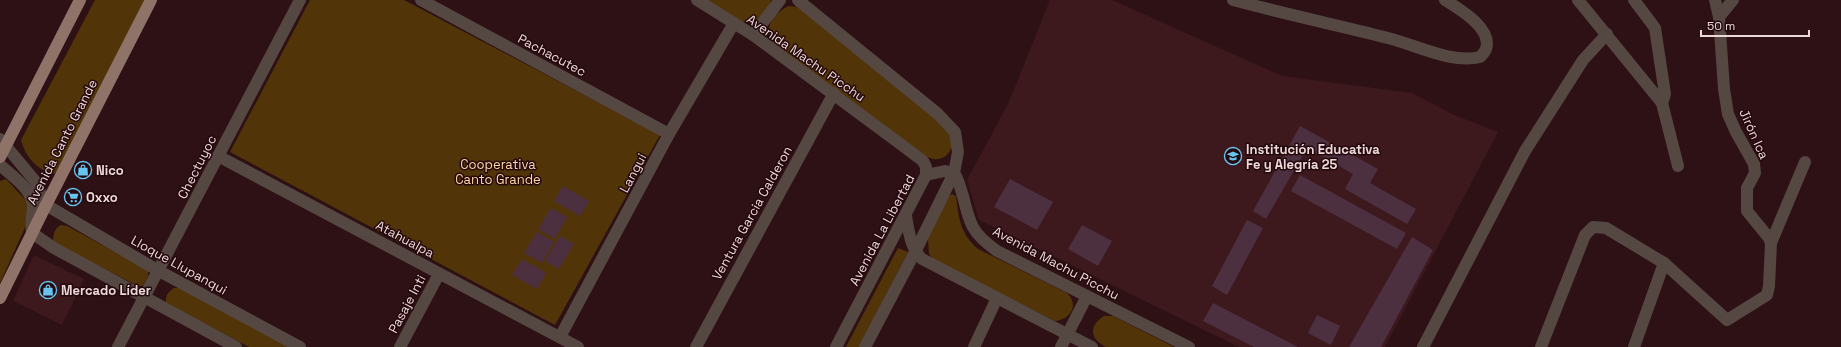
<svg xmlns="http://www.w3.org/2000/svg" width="1841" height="347" viewBox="0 0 1841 347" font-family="'Space Grotesk',sans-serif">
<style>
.built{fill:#3d191e}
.green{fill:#523409}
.building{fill:#4c3040}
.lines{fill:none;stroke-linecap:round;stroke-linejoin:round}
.minor{stroke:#554742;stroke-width:12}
.major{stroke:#907368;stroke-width:12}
.labels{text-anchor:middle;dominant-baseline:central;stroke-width:3;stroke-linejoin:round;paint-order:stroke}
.street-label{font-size:13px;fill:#edd8d9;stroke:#23080c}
.poi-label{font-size:13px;font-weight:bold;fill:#edd8d9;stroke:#23080c;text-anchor:start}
.park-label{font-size:13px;fill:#fdd5a7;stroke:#23080c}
</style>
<rect width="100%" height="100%" fill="#2e1115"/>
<g class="built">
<polygon points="1050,0 1112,0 1282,76 1412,93 1452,114 1498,132 1385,347 1239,347 979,220 967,180 1009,102"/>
<polygon points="34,255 84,279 62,325 13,301"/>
</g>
<g class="green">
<path d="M95,0H146L59,171L53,174C37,170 25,156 21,140Z"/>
<polygon points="310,0 404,0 660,135 555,325 230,152"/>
<path d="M704,0H771C770,6 767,9 764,14C746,35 721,11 704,0Z"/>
<path d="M788,6L797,7L807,14L933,117C938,122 945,127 949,133C957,145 948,161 934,159C930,159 926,156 922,154L773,45C764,26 771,16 788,6Z"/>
<polygon points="6,179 32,207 32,212 0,283 0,181"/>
<path d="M952,194L956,196C959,219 960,233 978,249L1067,293C1080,305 1070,320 1055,321L935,261L929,254L928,238L948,196Z"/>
<path d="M61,225L67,226L148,270V276L143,286H138L53,242C53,235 54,229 61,225Z"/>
<polygon points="898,248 908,252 859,347 846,347"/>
<path d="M174,288H180L290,347H249L166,303C165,296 168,292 174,288Z"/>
<path d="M1104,316H1113L1174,347H1106C1090,339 1088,326 1104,316Z"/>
</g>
<g class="building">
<polygon points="1300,126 1378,169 1370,183 1416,209 1407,224 1345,189 1353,174 1307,148 1266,219 1253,211"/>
<polygon points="1300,175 1406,233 1397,249 1291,191"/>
<polygon points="1010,179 1053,202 1037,230 994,207"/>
<polygon points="563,186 589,201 580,216 554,201"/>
<polygon points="551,208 567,217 555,239 538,229"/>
<polygon points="1247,220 1263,228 1227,295 1212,286"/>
<polygon points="1082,225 1112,241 1098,266 1068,249"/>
<polygon points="537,232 554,242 542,263 524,253"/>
<polygon points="560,236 574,244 559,269 545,261"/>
<polygon points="1412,237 1433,250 1381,347 1349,347"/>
<polygon points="522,259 546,273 537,289 512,275"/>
<polygon points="1213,303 1298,347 1254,347 1203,321"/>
<polygon points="1317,315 1340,326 1331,345 1308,333"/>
</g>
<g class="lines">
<g class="minor">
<polyline points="421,0 669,134"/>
<polyline points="697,0 753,35 895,140 923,161 926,167 926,175"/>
<polyline points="798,0 938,114 955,132 958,152 954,173 915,252 865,347"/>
<path d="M1233,0C1285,14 1337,25 1388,38C1416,45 1452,64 1480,57C1482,55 1485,52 1486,49C1493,28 1459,9 1445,0"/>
<polyline points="1578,0 1662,103 1678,166"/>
<polyline points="1634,0 1655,28 1665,94 1662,103"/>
<polyline points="1719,17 1733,0"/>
<polyline points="753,35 780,0"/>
<polyline points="0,139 35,181 46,205 159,271 300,347"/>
<polyline points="218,156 578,347"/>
<path d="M0,165C11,175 31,188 33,205C33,215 30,223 32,233L54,248L236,347"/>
<path d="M954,173C959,180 960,187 963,196C970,225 972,233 997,251L1189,347"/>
<path d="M906,216C909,232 910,247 922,259L1092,347"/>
<polyline points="1771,243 1805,162"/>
<polyline points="560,337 669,134 734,23"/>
<polyline points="118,347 300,0"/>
<polyline points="400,347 439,274"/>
<polyline points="696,347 834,93"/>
<polyline points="836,347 926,175 945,171 954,173"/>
<polyline points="974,347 997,298"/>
<polyline points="1061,347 1087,296"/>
<polyline points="1423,347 1525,151 1583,60 1607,34"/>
<polyline points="1541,347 1585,235 1593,227 1606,228 1664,263 1727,320 1767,295 1769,286 1771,243 1769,238 1747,211 1747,188 1755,173 1754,164 1736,132 1728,114 1724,89 1719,17 1715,0"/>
<polyline points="1634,347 1664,263"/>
</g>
<g class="major">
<polyline points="0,157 80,0"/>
<polyline points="0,298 46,205 151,0"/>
</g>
</g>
<defs>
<g id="school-ring" transform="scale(0.9)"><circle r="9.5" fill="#23080c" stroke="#67c4f0" stroke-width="1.5"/><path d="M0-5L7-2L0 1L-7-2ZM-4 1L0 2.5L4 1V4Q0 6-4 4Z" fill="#67c4f0"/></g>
<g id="shop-ring" transform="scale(0.9)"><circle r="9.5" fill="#23080c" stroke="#67c4f0" stroke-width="1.5"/><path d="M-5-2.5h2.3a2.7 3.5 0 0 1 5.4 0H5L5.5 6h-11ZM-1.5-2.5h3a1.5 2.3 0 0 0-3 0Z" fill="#67c4f0"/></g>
<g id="supermarket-ring" transform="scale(0.9)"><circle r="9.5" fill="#23080c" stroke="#67c4f0" stroke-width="1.5"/><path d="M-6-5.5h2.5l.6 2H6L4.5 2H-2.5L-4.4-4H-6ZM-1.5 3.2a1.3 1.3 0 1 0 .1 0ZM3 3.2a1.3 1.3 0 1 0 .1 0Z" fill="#67c4f0"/></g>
</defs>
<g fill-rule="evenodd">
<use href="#school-ring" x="1233" y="156"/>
<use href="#shop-ring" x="83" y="170"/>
<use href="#supermarket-ring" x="73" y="197"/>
<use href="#shop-ring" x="48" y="290"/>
</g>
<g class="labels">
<g class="street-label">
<text transform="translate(552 55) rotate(28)">Pachacutec</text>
<text transform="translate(806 58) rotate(35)">Avenida Machu Picchu</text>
<text transform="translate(1754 134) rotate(66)">Jirón Ica</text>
<text transform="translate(62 142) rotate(-63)">Avenida Canto Grande</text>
<text transform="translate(197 167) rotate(-63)">Chectuyoc</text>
<text transform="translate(633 173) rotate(-62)">Langui</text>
<text transform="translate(752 213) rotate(-61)">Ventura Garcia Calderon</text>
<text transform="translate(882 230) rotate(-62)">Avenida La Libertad</text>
<text transform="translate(405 239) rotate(28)">Atahualpa</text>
<text transform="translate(1056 263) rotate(28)">Avenida Machu Picchu</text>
<text transform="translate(179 265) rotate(29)">Lloque Llupanqui</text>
<text transform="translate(407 304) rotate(-62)">Pasaje Inti</text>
</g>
<g class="poi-label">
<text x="1246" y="149">Institución Educativa<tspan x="1246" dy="15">Fe y Alegría 25</tspan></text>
<text x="96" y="170">Nico</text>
<text x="86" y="197">Oxxo</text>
<text x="61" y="290">Mercado Líder</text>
</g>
<g class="park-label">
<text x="498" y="164">Cooperativa<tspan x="498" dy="15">Canto Grande</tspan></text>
</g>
</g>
<path d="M1701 30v6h108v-6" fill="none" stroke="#edd8d9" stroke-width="2"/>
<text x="1707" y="30" font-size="12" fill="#edd8d9" stroke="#23080c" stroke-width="3" paint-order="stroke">50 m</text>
</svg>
